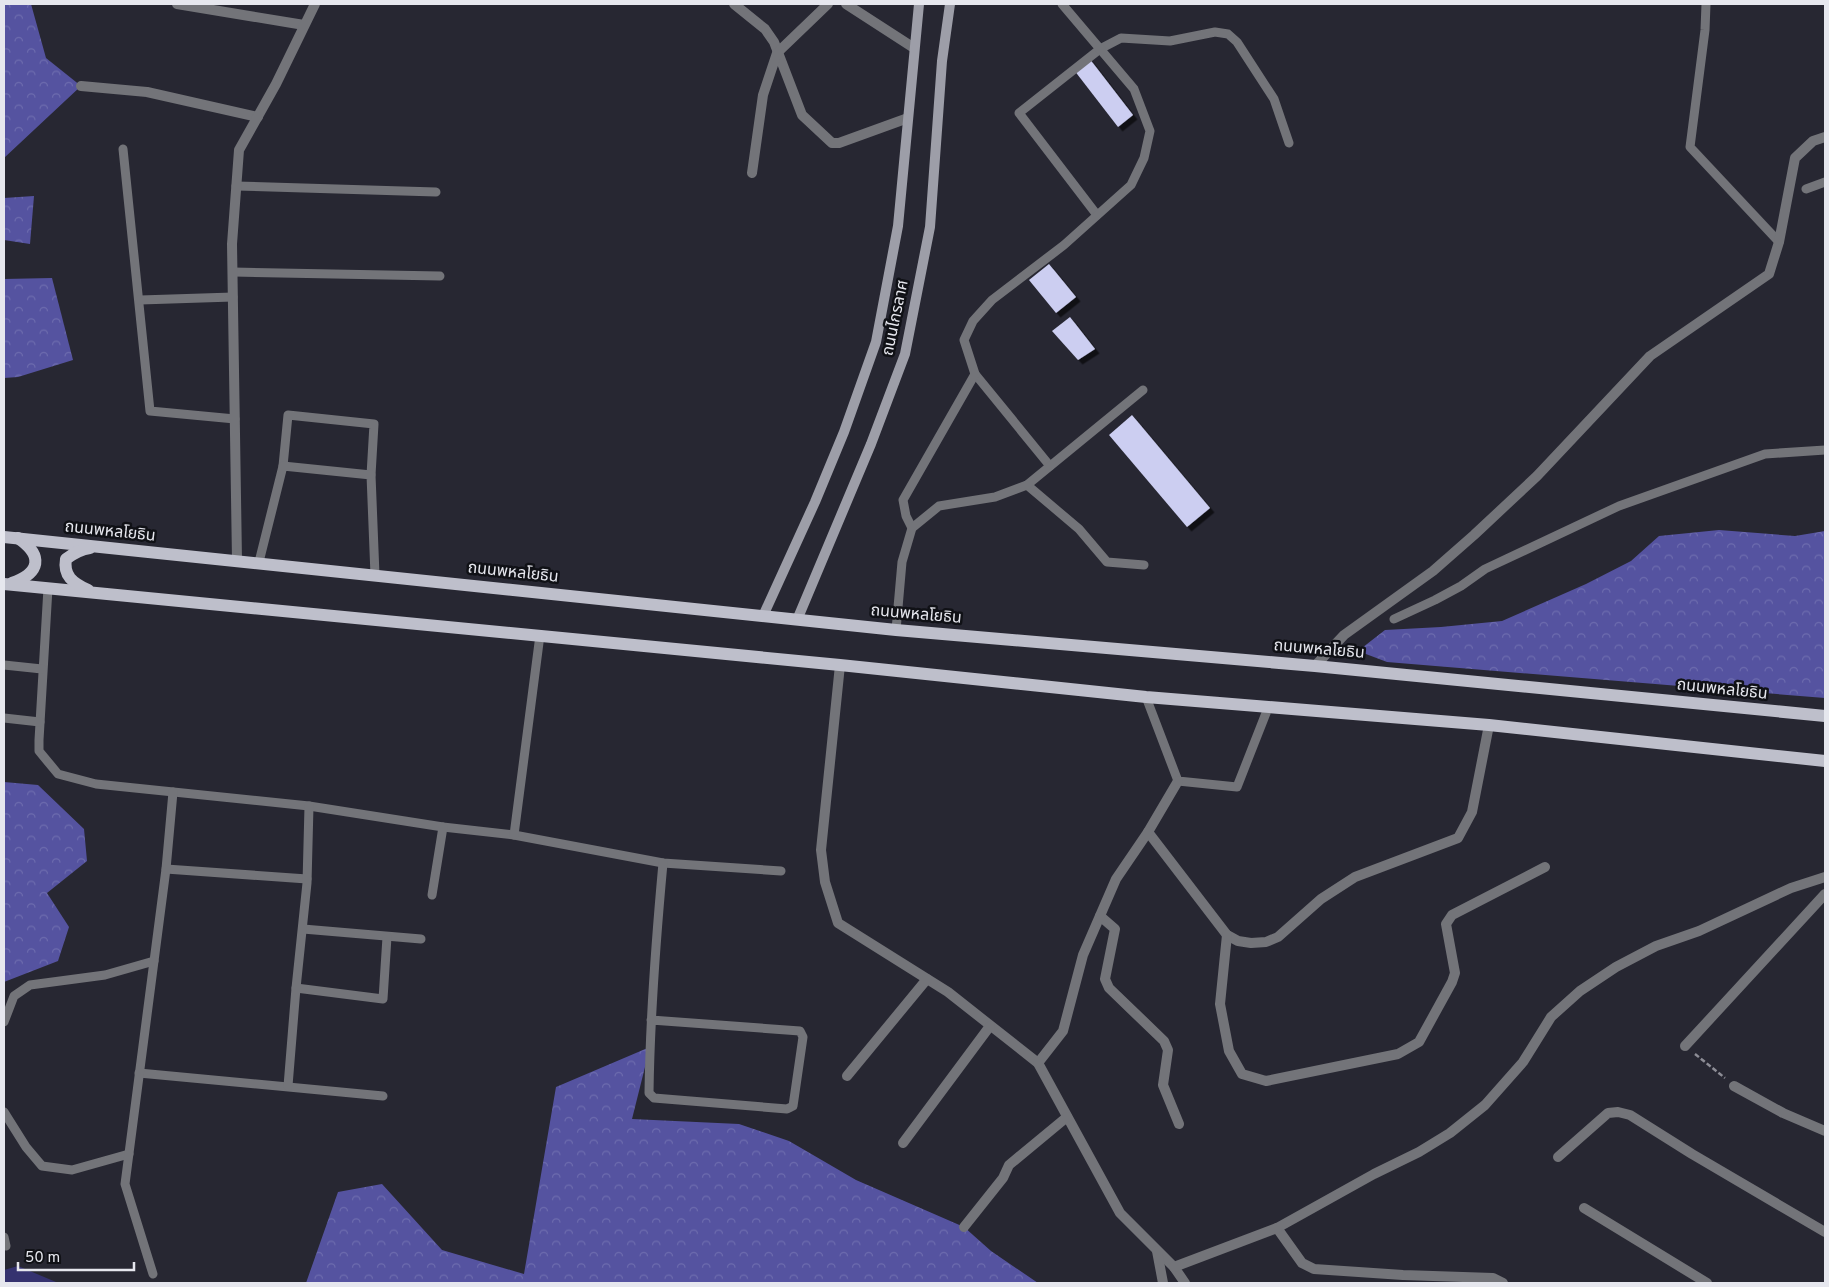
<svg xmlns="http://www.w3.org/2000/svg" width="1829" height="1287" viewBox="0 0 1829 1287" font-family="Overpass,'Noto Sans Thai',sans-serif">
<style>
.forest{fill:url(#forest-crowns)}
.park{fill:#35326f}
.building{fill:#cccef1;filter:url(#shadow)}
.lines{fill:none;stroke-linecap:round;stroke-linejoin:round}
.path{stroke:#8d8d96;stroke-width:2.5;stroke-dasharray:5 2.5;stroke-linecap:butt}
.service{stroke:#737479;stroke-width:9}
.minor{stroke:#737479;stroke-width:10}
.secondary{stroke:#9d9ea8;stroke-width:10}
.primary{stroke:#bebfcb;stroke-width:12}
.labels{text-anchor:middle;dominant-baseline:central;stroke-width:5;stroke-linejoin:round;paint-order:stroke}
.street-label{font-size:16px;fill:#e6e7ee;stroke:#101116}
</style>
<defs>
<pattern id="forest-crowns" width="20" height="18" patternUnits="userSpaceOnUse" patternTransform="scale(1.25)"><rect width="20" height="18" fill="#5553a0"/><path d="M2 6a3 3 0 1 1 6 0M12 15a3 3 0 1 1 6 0" fill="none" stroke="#6d6cae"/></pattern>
<filter id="shadow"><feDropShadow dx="4.5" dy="4.5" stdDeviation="0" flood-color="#0009"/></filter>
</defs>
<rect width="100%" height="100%" fill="#272732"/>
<g class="forest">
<polygon points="4,4 31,4 46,58 81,86 4,158"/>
<polygon points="34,196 30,244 4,240 4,198"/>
<polygon points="52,278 73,360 18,377 4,378 4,279"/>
<polygon points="1719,530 1795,536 1825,531 1825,698 1387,662 1358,651 1385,630 1441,627 1502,621 1586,584 1631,561 1659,536"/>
<polygon points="4,782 38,785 84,829 87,861 47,893 69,927 58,961 4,982"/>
<polygon points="650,1047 632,1119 739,1124 789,1141 856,1180 964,1227 991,1251 1038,1283 306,1283 338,1192 382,1184 442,1250 524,1274 556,1087"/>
</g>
<polygon class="park" points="18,1266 56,1282 56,1283 4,1283 4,1270"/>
<g class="building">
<polygon points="1089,58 1133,115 1118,127 1074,70"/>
<polygon points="1049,264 1076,297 1056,313 1029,280"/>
<polygon points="1070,317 1095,349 1078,360 1052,331"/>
<polygon points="1132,415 1210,508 1187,527 1109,435"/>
</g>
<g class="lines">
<polyline class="path" points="1695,1054 1725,1078"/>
<g class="service">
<polyline points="1706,4 1705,30 1690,147 1779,242"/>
<polyline points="123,149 150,411 235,419"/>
<polyline points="236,186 436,192"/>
<polyline points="1806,189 1825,182"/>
<polyline points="1097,215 1019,113 1100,49 1121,38 1170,41 1215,32 1228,34 1237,42 1274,99 1289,143"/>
<polyline points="233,272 440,276"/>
<polyline points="140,300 233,297"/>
<polyline points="975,374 1050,466"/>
<polyline points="283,466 288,415 374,424 371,475"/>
<polyline points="1027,485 1079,529 1107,562 1144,565"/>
<polyline points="912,528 906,516 903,500 975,374 964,340 973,321 992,300 1064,245 1131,185 1144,158 1150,131 1134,89 1062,4"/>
<polyline points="259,562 283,466 371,475 375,575"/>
<polyline points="48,588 39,740 39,751 58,774 96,784 309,806 443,827 514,835 663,863 781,871"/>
<polyline points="1394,619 1435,600 1461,586 1485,569 1619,506 1765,454 1825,450"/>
<polyline points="896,630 902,562 912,528 939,506 995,497 1027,485 1143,390"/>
<polyline points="4,665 42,669"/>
<polyline points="1146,697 1178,781 1237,787 1268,708"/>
<polyline points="4,718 40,722"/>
<polyline points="514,835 540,635"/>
<polyline points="166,869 307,879"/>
<polyline points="432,895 443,827"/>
<polyline points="303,929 421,939"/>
<polyline points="296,988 383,999 387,937"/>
<path d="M651,1020L800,1031L803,1037L793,1106L787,1109L654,1098L649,1093C650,1016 656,939 663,863"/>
<polyline points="4,1022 14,996 30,985 105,975 154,961"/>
<polyline points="139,1073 383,1096"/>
<polyline points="288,1086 296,988 307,883 309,806"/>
<polyline points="4,1112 26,1147 42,1166 72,1170 129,1154"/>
<polyline points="4,1237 6,1246"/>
<polyline points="153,1274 125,1184 166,869 173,792"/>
</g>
<g class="minor">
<polyline points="177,4 304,25"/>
<polyline points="734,4 765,29 774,42 802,115 832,143 839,143 908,118"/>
<polyline points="846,4 914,48"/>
<polyline points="81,86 147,92 258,117"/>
<polyline points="752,173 763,95 777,53 828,4"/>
<polyline points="237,560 232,244 239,150 276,84 315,4"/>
<polyline points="840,665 821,850 825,882 838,923 948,992 1038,1063 1120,1213 1174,1267 1185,1283"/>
<polyline points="1315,666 1344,635 1433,571 1474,535 1537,476 1650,356 1769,274 1779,242 1795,158 1813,141 1825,137"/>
<polyline points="1148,832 1227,935 1238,941 1251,943 1266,942 1278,937 1321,899 1355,877 1458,838 1472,812 1489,725"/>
<polyline points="1100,916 1115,929 1105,979 1109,988 1164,1041 1168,1050 1163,1085 1179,1124"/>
<polyline points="1227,935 1220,1004 1229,1051 1242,1074 1266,1081 1398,1054 1419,1042 1452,982 1455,973 1446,924 1452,915 1545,867"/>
<polyline points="1685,1046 1825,894"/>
<polyline points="1038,1063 1063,1031 1083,955 1116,879 1148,832 1178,781"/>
<polyline points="847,1076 927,979"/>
<polyline points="1734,1086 1783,1113 1825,1131"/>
<polyline points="903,1143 990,1026"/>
<polyline points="1558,1157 1608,1113 1618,1112 1630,1115 1692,1154 1825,1232"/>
<polyline points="1584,1208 1707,1283"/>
<polyline points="964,1227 1003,1178 1009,1165 1067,1117"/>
<polyline points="1277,1228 1302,1263 1314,1269 1403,1275 1493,1278 1503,1283"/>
<polyline points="1157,1251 1163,1283"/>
<polyline points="1174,1267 1277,1228 1374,1174 1419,1152 1450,1133 1485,1105 1523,1062 1551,1017 1580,991 1616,967 1656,946 1699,931 1791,888 1825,877"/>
</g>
<g class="secondary">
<polyline points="763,616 815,502 844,432 876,342 898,226 919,4"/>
<polyline points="797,620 871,444 905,354 930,227 942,61 950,4"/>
</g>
<g class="primary">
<polyline points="4,537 896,630 1315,666 1825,716"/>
<path d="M12,583C40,573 44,556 18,538"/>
<polyline points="4,584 840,665 1146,697 1489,725 1825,761"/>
<path d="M88,590C73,583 63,576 66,559C74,553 81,549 90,548"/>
</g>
</g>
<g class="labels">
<g class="street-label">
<text transform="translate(896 318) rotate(-78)">ถนนไกรลาศ</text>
<text transform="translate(110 532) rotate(6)">ถนนพหลโยธิน</text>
<text transform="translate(513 573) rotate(6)">ถนนพหลโยธิน</text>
<text transform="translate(916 615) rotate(5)">ถนนพหลโยธิน</text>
<text transform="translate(1319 650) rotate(5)">ถนนพหลโยธิน</text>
<text transform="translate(1722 690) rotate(6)">ถนนพหลโยธิน</text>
</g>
</g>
<rect width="1829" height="1287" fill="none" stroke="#e6e7ee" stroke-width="10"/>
<path d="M18 1262v8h116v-8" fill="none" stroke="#e6e7ee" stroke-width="2.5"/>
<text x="25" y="1262" font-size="15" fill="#e6e7ee" stroke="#101116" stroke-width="4" paint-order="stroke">50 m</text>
</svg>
